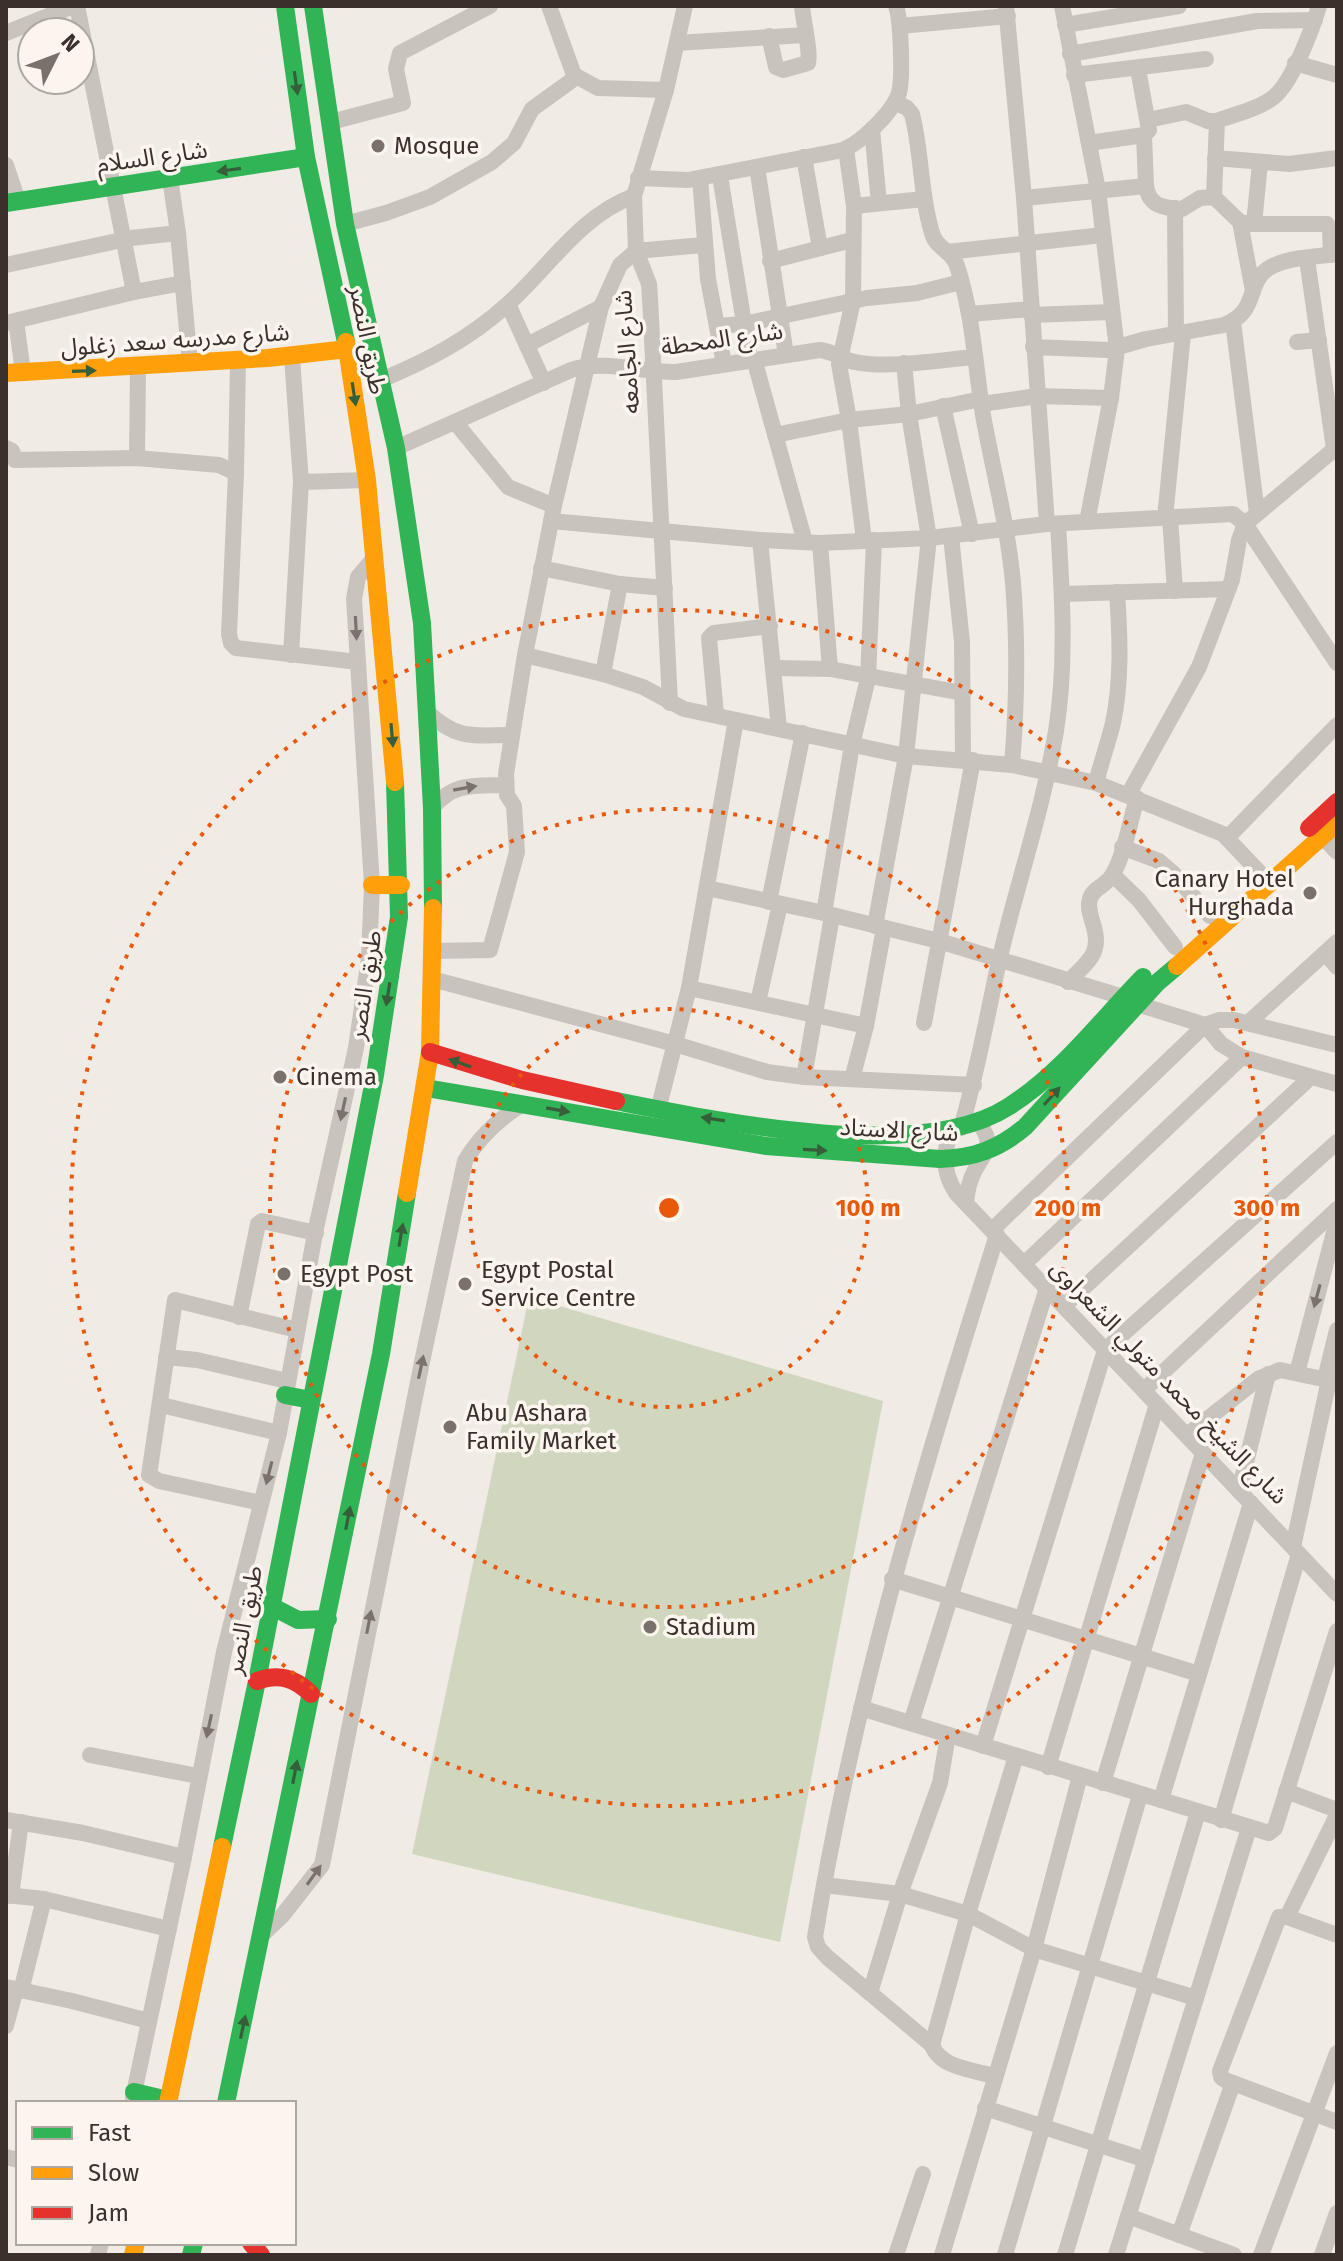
<svg xmlns="http://www.w3.org/2000/svg" width="1343" height="2261" viewBox="0 0 1343 2261" font-family="'Fira Sans','Noto Sans Arabic',sans-serif">
<style>
.green{fill:#d1d6bf}
.lines{fill:none;stroke-linecap:round;stroke-linejoin:round}
.street{stroke:#c9c3be;stroke-width:16}
.fast{stroke:#30b455;stroke-width:18}
.slow{stroke:#ff9f0a;stroke-width:18}
.jam{stroke:#e5322d;stroke-width:18}
.oneway{fill:#375e3a}
.oneway2{fill:#7b726d}
.ring{fill:none;stroke:#e8590c;stroke-width:4;stroke-dasharray:4 8}
.poi-dot{fill:#7a716c;stroke:#fbf5ee;stroke-width:3}
.labels{text-anchor:middle;dominant-baseline:central;stroke-width:7;stroke-linejoin:round;paint-order:stroke}
.poi-label{font-size:24px;fill:#3b302b;stroke:#fbf5ee;text-anchor:start}
.street-label{font-size:24px;fill:#3b302b;stroke:#fbf5ee}
.centre{fill:#e8590c;stroke:#fbf5ee;stroke-width:4}
.ring-label{font-size:24px;text-anchor:middle;font-weight:bold;fill:#e8590c;stroke:#fbf5ee;stroke-width:7;stroke-linejoin:round;paint-order:stroke}
</style>
<rect width="100%" height="100%" fill="#f0ebe5"/>
<polygon class="green" points="529,1297 883,1401 780,1942 412,1854"/>
<g class="lines">
<g class="street">
<polyline points="77,6 134,292 183,283"/>
<polyline points="1006,6 1024,198 1047,524"/>
<polyline points="1062,6 1098,190 1117,349 1111,398 1087,522"/>
<polyline points="1065,25 1179,6"/>
<polyline points="900,26 1008,16"/>
<polyline points="6,33 73,6"/>
<path d="M769,36L776,67L783,70L808,63C811,53 803,20 802,6"/>
<polyline points="677,43 804,35"/>
<polyline points="1070,54 1257,21 1315,20"/>
<polyline points="1295,63 1337,75"/>
<polyline points="574,75 598,88 666,90"/>
<polyline points="1074,75 1206,59"/>
<path d="M895,102L907,108L912,114C922,153 920,194 932,233C936,249 953,251 957,266C973,314 975,365 983,415C993,471 1008,526 1013,583C1018,644 1017,704 1012,765"/>
<polyline points="1148,120 1186,112 1208,121 1217,121"/>
<polyline points="331,122 403,103 396,69 400,53 490,6"/>
<polyline points="872,129 879,203"/>
<polyline points="1144,135 1146,186"/>
<polyline points="1089,143 1144,135 1149,130 1138,69"/>
<polyline points="846,149 854,206 853,301 839,364 849,420 864,540"/>
<polyline points="804,157 820,248"/>
<polyline points="1215,158 1289,164 1337,158"/>
<polyline points="6,165 18,201"/>
<polyline points="757,167 786,355"/>
<polyline points="720,176 750,360"/>
<polyline points="170,178 178,233 190,363"/>
<path d="M638,178L688,180L838,151C858,147 893,112 899,93C903,78 901,20 896,6"/>
<polyline points="700,178 708,279 724,364"/>
<path d="M1214,197L1217,121C1235,114 1260,109 1275,96C1293,80 1312,30 1319,6"/>
<path d="M1024,198L1146,186C1149,206 1163,208 1182,209L1200,198L1214,197L1240,222L1253,291"/>
<polyline points="854,206 924,199"/>
<polyline points="1175,208 1176,334"/>
<polyline points="1245,223 1254,224 1260,163"/>
<polyline points="345,224 386,213 430,197 492,162 514,143 532,109 571,81 574,75 549,6"/>
<polyline points="1254,224 1327,224 1330,229 1331,255"/>
<polyline points="947,252 1103,235"/>
<polyline points="1307,259 1334,449"/>
<polyline points="770,261 852,240"/>
<polyline points="6,265 131,238 178,233"/>
<polyline points="508,304 544,383"/>
<polyline points="970,314 1030,309"/>
<polyline points="1031,315 1112,312"/>
<polyline points="16,321 23,372"/>
<polyline points="1233,322 1257,513"/>
<polyline points="6,323 134,292"/>
<polyline points="717,326 744,324 867,298 917,293 961,282"/>
<polyline points="1297,342 1319,340"/>
<polyline points="527,345 601,307"/>
<path d="M1033,347L1108,350L1146,339L1224,325C1260,311 1245,283 1269,268C1287,257 1316,257 1337,254"/>
<polyline points="754,359 805,542"/>
<path d="M381,380C429,360 469,339 508,304C548,268 581,215 634,196"/>
<polyline points="982,404 1037,396 1111,398"/>
<polyline points="943,406 972,534"/>
<polyline points="455,422 508,487 554,506"/>
<polyline points="775,435 849,420 909,414 981,399"/>
<polyline points="6,448 12,451 15,460 137,458 219,465 236,473 229,634 231,643 236,648 358,662"/>
<path d="M396,448L571,370C605,359 642,373 676,372L820,350C836,352 842,360 855,362C885,369 941,360 973,357"/>
<polyline points="137,458 138,369"/>
<polyline points="236,473 238,361"/>
<polyline points="301,482 367,480"/>
<polyline points="1170,517 1175,591"/>
<polyline points="1165,518 1183,334"/>
<polyline points="551,521 760,540 820,543 929,538 1047,524 1233,514 1245,524 1337,663"/>
<polyline points="951,536 962,642 963,759"/>
<polyline points="760,540 779,728"/>
<polyline points="820,543 830,669"/>
<polyline points="541,568 620,584 665,588"/>
<polyline points="1062,594 1228,589"/>
<polyline points="291,655 301,482 292,358"/>
<polyline points="525,655 603,674 643,687 684,709 906,756 1012,765 1096,783 1223,834 1260,873"/>
<polyline points="774,668 830,669 963,693"/>
<polyline points="603,674 620,584"/>
<polyline points="670,703 650,298 649,284 636,251 634,196 666,90 685,6"/>
<path d="M427,712C459,741 472,735 512,735"/>
<polyline points="716,714 709,638 714,633 770,626"/>
<path d="M1096,783C1101,763 1108,743 1113,723C1122,680 1120,636 1117,592"/>
<polyline points="1128,795 1199,667 1232,580 1239,540 1245,524 1337,447"/>
<path d="M432,808C454,782 473,786 505,785"/>
<polyline points="1322,836 1337,852"/>
<polyline points="1228,837 1337,725"/>
<polyline points="1122,847 1159,861 1173,873 1210,916"/>
<polyline points="1113,875 1139,900 1175,947"/>
<polyline points="707,888 824,913 939,941 1123,997"/>
<polyline points="769,902 803,733"/>
<polyline points="824,913 852,745 868,678 874,540"/>
<polyline points="875,926 906,756 929,538 909,414 904,363"/>
<polyline points="433,951 490,950 517,852 514,806 507,795 506,774 525,655 554,506 601,307 620,265 636,251 703,245"/>
<polyline points="1325,953 1337,967"/>
<polyline points="432,979 675,1044 767,1072 804,1077 974,1085"/>
<path d="M1068,982C1087,962 1103,954 1093,924C1091,916 1087,907 1090,899C1092,889 1106,885 1111,877C1124,858 1130,821 1137,798"/>
<polyline points="689,988 866,1026"/>
<polyline points="758,1002 780,904"/>
<polyline points="1137,1004 1205,1025 1221,1044 1242,1057 1337,1084"/>
<polyline points="924,1023 973,760"/>
<polyline points="1248,1023 1337,942"/>
<polyline points="804,1077 832,916"/>
<polyline points="852,1079 866,1026 884,928"/>
<polyline points="658,1110 689,988 736,720"/>
<path d="M961,1128C977,1073 987,1017 999,961C1017,884 1043,809 1056,731C1067,662 1062,592 1058,524"/>
<path d="M952,1130C942,1152 943,1173 956,1193L1337,1594"/>
<path d="M966,1203C967,1191 969,1181 975,1170C986,1150 995,1145 979,1123"/>
<polyline points="992,1230 1205,1025 1219,1020 1234,1020 1337,1045"/>
<path d="M997,1235C924,1466 854,1697 815,1937L818,1947L827,1957L932,2045L968,1914L1016,1756"/>
<polyline points="1024,1264 1242,1057"/>
<polyline points="1064,1306 1311,1077"/>
<polyline points="239,1317 258,1224 262,1221 316,1233"/>
<polyline points="166,1357 197,1360 287,1381"/>
<polyline points="1297,1373 1337,1221"/>
<polyline points="1325,1379 1337,1330"/>
<polyline points="1144,1390 1337,1209"/>
<polyline points="161,1405 279,1433"/>
<polyline points="1187,1435 1258,1379 1280,1370 1337,1382"/>
<polyline points="1239,1491 1268,1374"/>
<polyline points="261,1503 159,1481 149,1475 175,1300 297,1330"/>
<polyline points="1293,1547 1329,1380"/>
<polyline points="892,1579 1199,1674"/>
<polyline points="861,1708 1269,1833 1275,1828 1337,1631"/>
<polyline points="911,1723 1047,1288"/>
<polyline points="983,1746 1105,1350 1337,1142"/>
<polyline points="90,1755 198,1776"/>
<polyline points="1048,1767 1157,1404"/>
<polyline points="1103,1783 1203,1453"/>
<polyline points="1286,1791 1337,1810"/>
<polyline points="1161,1800 1251,1503"/>
<polyline points="6,1820 83,1833 184,1857"/>
<polyline points="1221,1820 1299,1554"/>
<polyline points="824,1885 900,1894 968,1914 1034,1949 1196,1998"/>
<polyline points="6,1895 44,1899 169,1929"/>
<polyline points="11,1896 21,1822"/>
<polyline points="1287,1917 1337,1815"/>
<path d="M264,1933L282,1916L322,1865L423,1357L465,1161C480,1136 498,1119 523,1104"/>
<polyline points="1337,1935 1287,1917 1279,1917 1220,2071 1221,2077 1225,2080 1337,2122"/>
<polyline points="6,1987 72,2001 149,2021"/>
<polyline points="21,1991 44,1899"/>
<polyline points="870,1993 900,1894 940,1783 948,1735"/>
<polyline points="6,2026 16,1989"/>
<path d="M932,2045C940,2068 973,2070 994,2076"/>
<polyline points="133,2098 184,1857 224,1652 279,1433 316,1228 356,1048 369,958 372,885 354,599 358,577 375,557"/>
<polyline points="985,2108 1146,2160"/>
<polyline points="6,2157 18,2160"/>
<polyline points="1128,2216 1234,2255"/>
<polyline points="1179,2235 1233,2083"/>
<polyline points="98,2255 101,2243"/>
<polyline points="896,2255 923,2174"/>
<polyline points="942,2255 1034,1949 1080,1776"/>
<polyline points="1005,2255 1140,1795"/>
<polyline points="1065,2255 1198,1812"/>
<polyline points="1116,2255 1249,1828"/>
<polyline points="1261,2255 1337,2053"/>
<polyline points="1322,2255 1337,2213"/>
</g>
<g class="fast">
<polyline points="285,6 306,157 346,342"/>
<polyline points="313,6 345,224 396,448 422,623 432,808 433,908"/>
<polyline points="6,203 306,157"/>
<path d="M426,1088L766,1146L940,1159C974,1158 999,1149 1025,1127L1158,982L1177,966"/>
<path d="M616,1101C716,1121 919,1164 1008,1107C1061,1074 1100,1021 1143,977"/>
<polyline points="285,1395 311,1400"/>
<polyline points="271,1606 298,1620 328,1619"/>
<polyline points="222,1847 257,1681 375,1075 399,917 395,782"/>
<polyline points="134,2092 168,2100"/>
<polyline points="226,2103 381,1354 407,1193"/>
<polyline points="191,2255 194,2243"/>
</g>
<g class="slow">
<polyline points="346,342 367,480 395,782"/>
<polyline points="6,373 268,358 347,349"/>
<polyline points="372,885 401,885"/>
<polyline points="1177,966 1337,823"/>
<polyline points="407,1193 430,1052 433,908"/>
<polyline points="168,2103 222,1847"/>
<polyline points="133,2255 136,2243"/>
</g>
<g class="jam">
<polyline points="1309,828 1337,802"/>
<polyline points="430,1052 522,1080 616,1101"/>
<path d="M257,1681C279,1673 295,1678 311,1694"/>
<polyline points="251,2243 261,2255"/>
</g>
</g>
<defs><path id="oneway-solid" d="M-6-.8H1V-3.2L6.5 0L1 3.2V.8H-6Z" transform="scale(2)"/></defs>
<g class="oneway">
<use href="#oneway-solid" transform="translate(296 83) rotate(82)"/>
<use href="#oneway-solid" transform="translate(229 170) rotate(172)"/>
<use href="#oneway-solid" transform="translate(84 371) rotate(-2)"/>
<use href="#oneway-solid" transform="translate(354 394) rotate(81)"/>
<use href="#oneway-solid" transform="translate(392 735) rotate(85)"/>
<use href="#oneway-solid" transform="translate(388 994) rotate(99)"/>
<use href="#oneway-solid" transform="translate(460 1063) rotate(-161)"/>
<use href="#oneway-solid" transform="translate(1052 1096) rotate(-48)"/>
<use href="#oneway-solid" transform="translate(558 1110) rotate(10)"/>
<use href="#oneway-solid" transform="translate(713 1119) rotate(-171)"/>
<use href="#oneway-solid" transform="translate(815 1150) rotate(3)"/>
<use href="#oneway-solid" transform="translate(401 1235) rotate(-80)"/>
<use href="#oneway-solid" transform="translate(348 1518) rotate(-79)"/>
<use href="#oneway-solid" transform="translate(295 1772) rotate(-79)"/>
<use href="#oneway-solid" transform="translate(243 2027) rotate(-78)"/>
</g>
<g class="oneway2">
<use href="#oneway-solid" transform="translate(356 628) rotate(87)"/>
<use href="#oneway-solid" transform="translate(465 788) rotate(-10)"/>
<use href="#oneway-solid" transform="translate(343 1109) rotate(102)"/>
<use href="#oneway-solid" transform="translate(1317 1296) rotate(105)"/>
<use href="#oneway-solid" transform="translate(421 1367) rotate(-78)"/>
<use href="#oneway-solid" transform="translate(269 1473) rotate(104)"/>
<use href="#oneway-solid" transform="translate(369 1622) rotate(-79)"/>
<use href="#oneway-solid" transform="translate(209 1726) rotate(102)"/>
<use href="#oneway-solid" transform="translate(314 1875) rotate(-54)"/>
</g>
<g class="ring">
<circle cx="669" cy="1208" r="199"/>
<circle cx="669" cy="1208" r="399"/>
<circle cx="669" cy="1208" r="598"/>
</g>
<g class="poi-dot">
<circle cx="378" cy="146" r="8"/>
<circle cx="1310" cy="893" r="8"/>
<circle cx="280" cy="1077" r="8"/>
<circle cx="284" cy="1274" r="8"/>
<circle cx="465" cy="1284" r="8"/>
<circle cx="450" cy="1427" r="8"/>
<circle cx="650" cy="1627" r="8"/>
</g>
<g class="labels">
<g class="poi-label">
<text x="394" y="146">Mosque</text>
<text x="1294" y="879" text-anchor="end">Canary Hotel<tspan x="1294" dy="28">Hurghada</tspan></text>
<text x="296" y="1077">Cinema</text>
<text x="481" y="1270">Egypt Postal<tspan x="481" dy="28">Service Centre</tspan></text>
<text x="300" y="1274">Egypt Post</text>
<text x="466" y="1413">Abu Ashara<tspan x="466" dy="28">Family Market</tspan></text>
<text x="666" y="1627">Stadium</text>
</g>
<g class="street-label">
<text transform="translate(152 157) rotate(-8)">شارع السلام</text>
<text transform="translate(722 339) rotate(-8)">شارع المحطة</text>
<text transform="translate(175 340) rotate(-4)">شارع مدرسه سعد زغلول</text>
<text transform="translate(368 340) rotate(79)">طريق النصر</text>
<text transform="translate(627 352) rotate(-94)">شارع الجامعه</text>
<text transform="translate(365 985) rotate(-81)">طريق النصر</text>
<text transform="translate(899 1130) rotate(3)">شارع الاستاد</text>
<text transform="translate(1169 1382) rotate(46)">شارع الشيخ محمد متولي الشعراوى</text>
<text transform="translate(244 1620) rotate(-79)">طريق النصر</text>
</g>
</g>
<circle cx="669" cy="1208" r="12" class="centre"/>
<g class="ring-label">
<text x="868" y="1216">100 m</text>
<text x="1068" y="1216">200 m</text>
<text x="1267" y="1216">300 m</text>
</g>
<rect width="1343" height="2261" fill="none" stroke="#3b302b" stroke-width="16"/>
<rect x="16" y="2101" width="280" height="144" fill="#fbf5ee" stroke="#aea6a0" stroke-width="2"/>
<rect x="32" y="2127" width="40" height="12" fill="#30b455" stroke="#aea6a0" stroke-width="2"/>
<text x="88" y="2141" font-size="24" fill="#3b302b">Fast</text>
<rect x="32" y="2167" width="40" height="12" fill="#ff9f0a" stroke="#aea6a0" stroke-width="2"/>
<text x="88" y="2181" font-size="24" fill="#3b302b">Slow</text>
<rect x="32" y="2207" width="40" height="12" fill="#e5322d" stroke="#aea6a0" stroke-width="2"/>
<text x="88" y="2221" font-size="24" fill="#3b302b">Jam</text>
<g transform="translate(56 56) rotate(48)"><circle r="38" fill="#fbf5ee" stroke="#aea6a0" stroke-width="2"/>
<path d="M0-6L14 30L0 20L-14 30Z" fill="#7a716c"/>
<text y="-12" font-size="22" font-weight="bold" text-anchor="middle" fill="#3b302b">N</text>
</g>
</svg>
